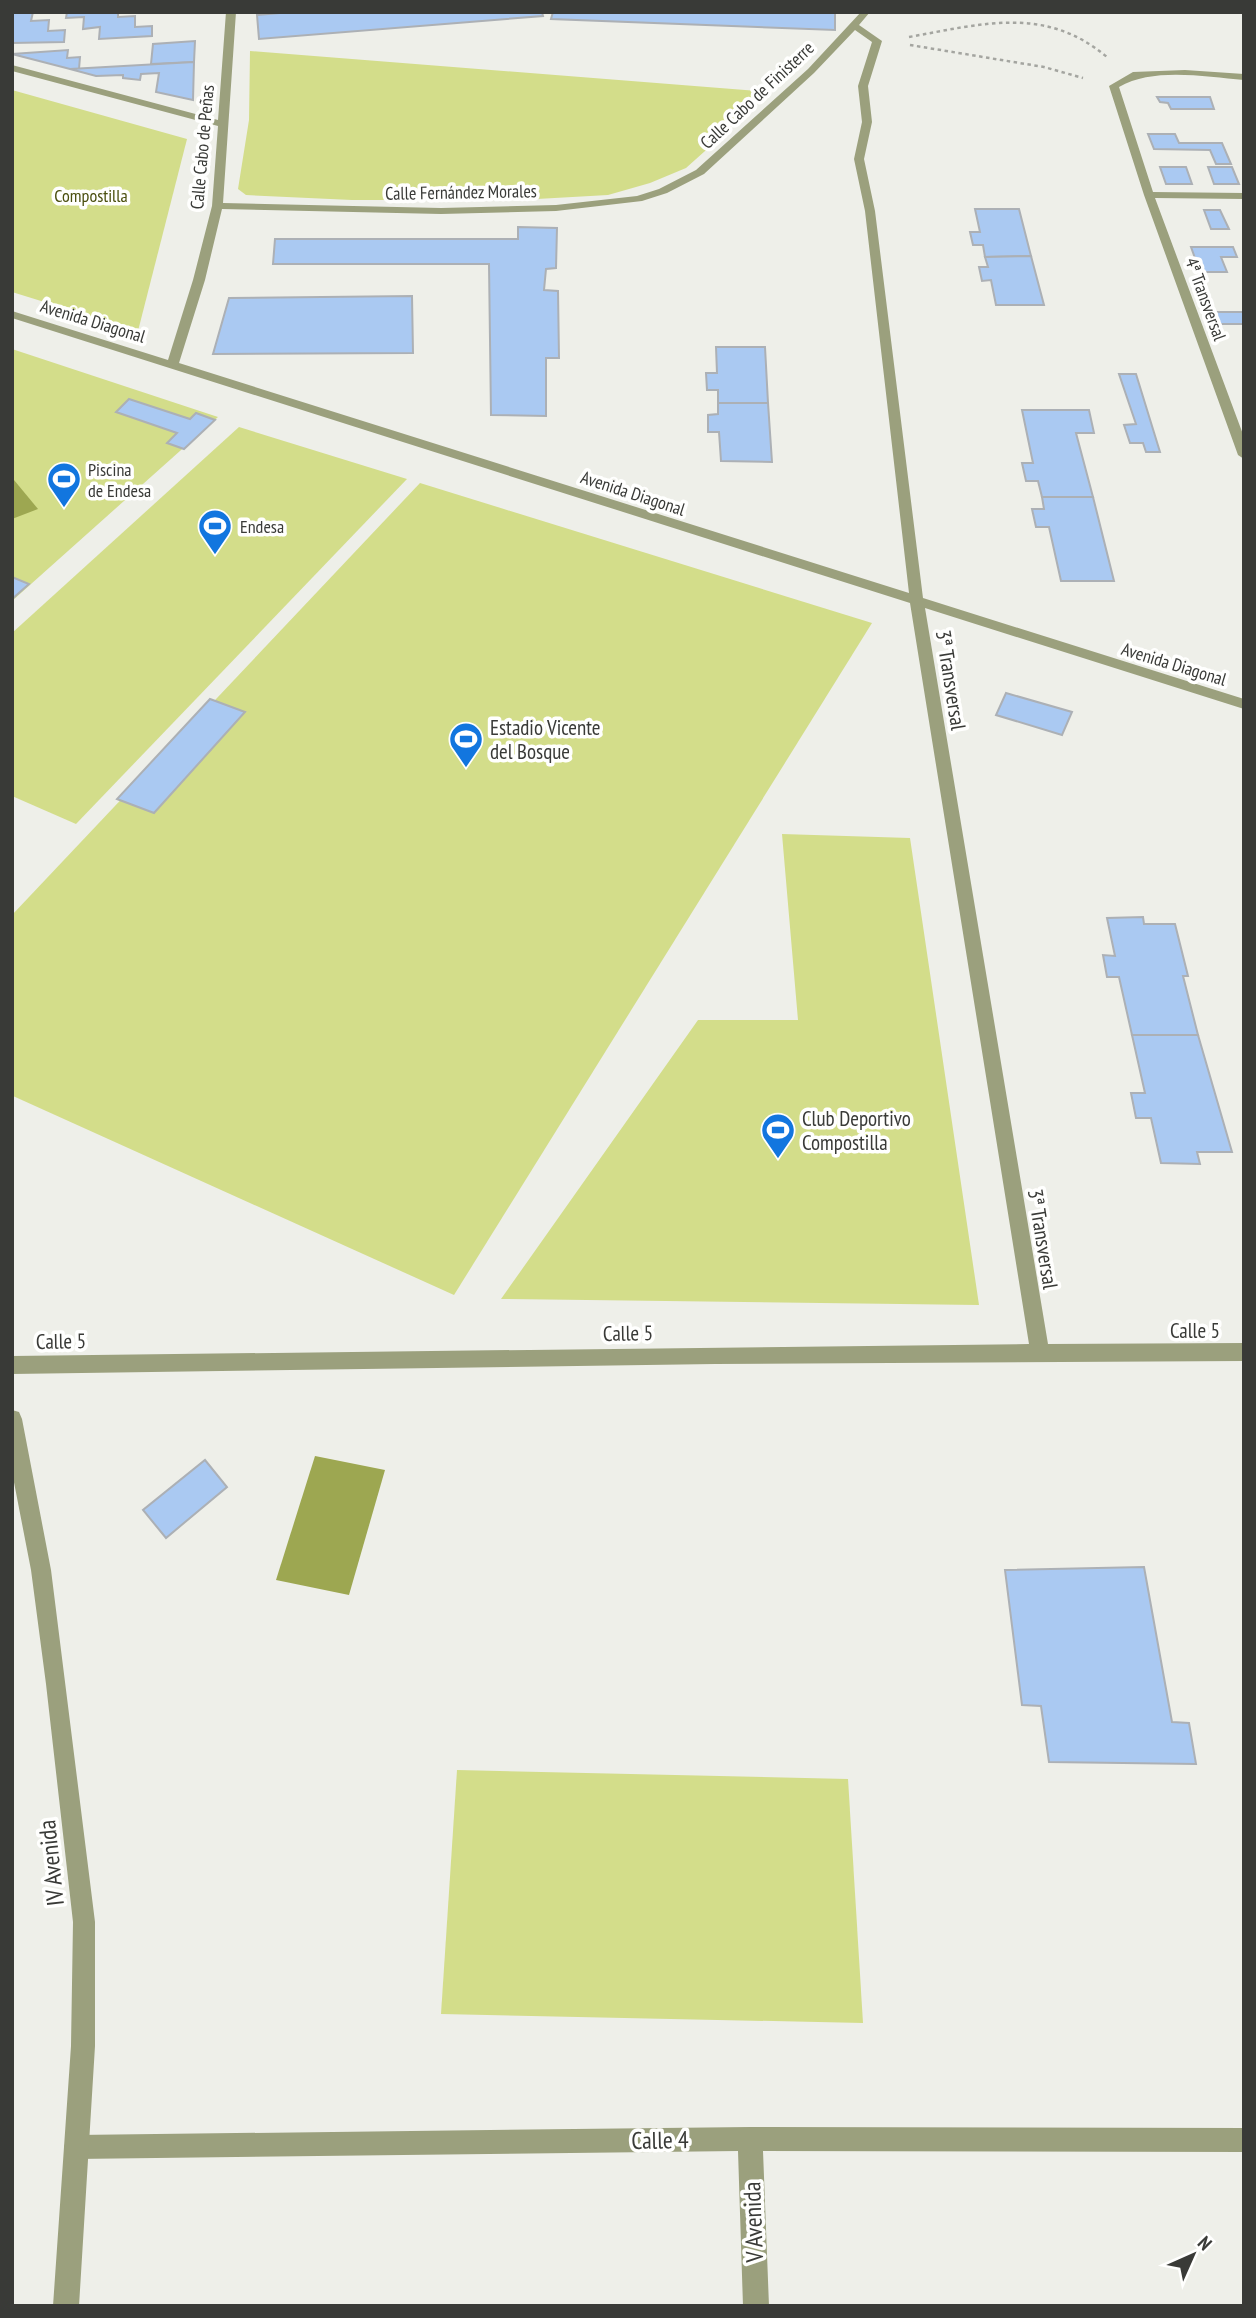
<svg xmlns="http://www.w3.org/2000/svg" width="1256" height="2318" viewBox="0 0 1256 2318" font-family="'PT Sans Narrow',sans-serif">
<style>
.green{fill:#d3dd8a}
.water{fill:#9da751}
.building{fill:#aac9f2;stroke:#acb0b5;stroke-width:2}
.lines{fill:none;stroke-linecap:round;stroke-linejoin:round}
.path{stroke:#a4a5a0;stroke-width:2.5;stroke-dasharray:3.5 3.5;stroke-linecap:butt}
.minor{fill:#9ba07d;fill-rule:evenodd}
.tertiary{fill:#9ba07d;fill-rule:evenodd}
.labels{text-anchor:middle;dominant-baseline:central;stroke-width:7;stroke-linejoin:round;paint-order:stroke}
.far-street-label{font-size:18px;fill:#393a37;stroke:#fffffe}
.far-park-label{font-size:18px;fill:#4a4f0e;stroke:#fffffe}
.far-poi-label{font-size:18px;fill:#393a37;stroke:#fffffe;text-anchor:start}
.street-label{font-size:21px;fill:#393a37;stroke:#fffffe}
.poi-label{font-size:21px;fill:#393a37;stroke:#fffffe;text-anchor:start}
.near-street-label{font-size:24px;fill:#393a37;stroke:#fffffe}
</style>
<rect width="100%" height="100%" fill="#eeefe9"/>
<g class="green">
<polygon points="250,51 771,92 686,168 650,183 608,195 519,200 352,200 246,195 238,189 249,120"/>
<polygon points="12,90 187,139 138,331 12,292"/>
<polygon points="12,349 218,417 12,601"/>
<polygon points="239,427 407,479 76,824 12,796 12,633"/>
<polygon points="420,483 872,623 454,1295 13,1096 12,915"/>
<polygon points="782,834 910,838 979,1305 501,1299 698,1020 798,1020"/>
<polygon points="457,1770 848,1779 863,2023 441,2014"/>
</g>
<g class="water">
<polygon points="14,480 38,509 12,519 12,481"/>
<polygon points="315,1456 385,1470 349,1595 276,1580"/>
</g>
<g class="building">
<polygon points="12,12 33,12 31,21 49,20 48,31 65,30 64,42 12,43"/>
<polygon points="67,12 118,12 118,17 135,16 135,27 152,26 152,36 99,39 100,27 83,29 84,17 66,18"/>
<polygon points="291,12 542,12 543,16 259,39 257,15"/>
<polygon points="553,12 835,12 835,30 551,19"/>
<polygon points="195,41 194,62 151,64 153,44"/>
<polygon points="68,50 67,58 80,57 79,69 70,69 12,54"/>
<polygon points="194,62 193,100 156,92 159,73 141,74 140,80 123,78 123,75 96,76 70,69"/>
<polygon points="1157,97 1210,97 1214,109 1171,109 1168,103 1160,102"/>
<polygon points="1148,134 1175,134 1179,143 1222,143 1231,164 1216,164 1210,150 1154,149"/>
<polygon points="1160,167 1186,167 1192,184 1166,184"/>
<polygon points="1208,167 1232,167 1239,184 1214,184"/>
<polygon points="975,209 1019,209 1031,256 985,257 983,245 973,245 970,232 980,232"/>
<polygon points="1204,210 1220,210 1229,229 1211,229"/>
<polygon points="518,227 557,228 556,268 546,269 544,290 558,291 559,358 546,358 546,416 491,415 489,264 273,264 275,239 518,239"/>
<polygon points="1191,247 1233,247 1237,257 1221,257 1227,272 1200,272"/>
<polygon points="1031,256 1044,305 996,305 991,280 982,281 979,267 988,267 985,257"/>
<polygon points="412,296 413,353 213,354 229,298"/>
<polygon points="1214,312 1244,312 1244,324 1219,324"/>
<polygon points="716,347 765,347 768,403 718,403 718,390 707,390 706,373 717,373"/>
<polygon points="1119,374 1136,374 1160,452 1146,452 1143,443 1130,443 1124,425 1136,424"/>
<polygon points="129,399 190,419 196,413 215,420 184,449 167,443 177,433 116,412"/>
<polygon points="718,403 768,403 772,462 721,461 719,432 708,432 708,415 718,414"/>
<polygon points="1022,410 1089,410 1094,433 1076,433 1093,497 1042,497 1038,481 1026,481 1022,463 1033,463"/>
<polygon points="1042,497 1093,497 1114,581 1061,581 1049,527 1036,527 1032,509 1044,509"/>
<polygon points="12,577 29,584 12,599"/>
<polygon points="1006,693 1072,712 1062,735 996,715"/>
<polygon points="210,699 245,712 154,813 117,799"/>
<polygon points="1143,917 1144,924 1175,924 1188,976 1183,976 1198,1035 1132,1035 1119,977 1107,977 1103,955 1115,956 1107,918"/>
<polygon points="1132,1035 1198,1035 1232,1152 1197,1152 1200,1164 1161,1163 1151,1118 1136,1118 1131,1093 1145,1093"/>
<polygon points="205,1460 227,1487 166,1538 143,1510"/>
<polygon points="1144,1567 1172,1722 1189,1723 1196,1764 1049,1762 1041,1706 1022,1705 1005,1570"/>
</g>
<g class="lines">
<g class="path">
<path d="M909,37C982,24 1045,5 1107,57"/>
<polyline points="910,45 1044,67 1083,78"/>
</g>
<g class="minor">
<path d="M226,12H236L223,203L441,208L556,205L637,196L659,189L696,170L808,69L861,12H870L859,25L882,41L868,86L872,122L864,159L875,211L923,598L1244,699V709L925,608L1048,1344L1244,1343V1361L715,1364L12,1374V1356L1029,1344L910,603L12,318V311L168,360L193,280L212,206L218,126L12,71V65L218,120ZM855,30L872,42L858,86L862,122L854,159L865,211L909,593L179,363L205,280L222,209L441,214L556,211L642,201L667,193L704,174L814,73Z"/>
<path d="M1185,70L1244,74V80C1205,77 1154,67 1119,87L1153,192L1244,193V199L1155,198L1244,437V459L1238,455L1144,195L1109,86L1133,72Z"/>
<polygon points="750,2127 1244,2128 1244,2152 763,2151 769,2306 743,2306 738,2151 76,2159 67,2156 64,2147 67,2138 76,2135"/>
</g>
<polygon class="tertiary" points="12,1410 19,1412 22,1419 51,1570 95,1922 95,2046 79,2306 53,2306 71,2046 73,1922 46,1684 31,1570 12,1472"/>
</g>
<defs>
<g id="stadium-pin" transform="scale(1.75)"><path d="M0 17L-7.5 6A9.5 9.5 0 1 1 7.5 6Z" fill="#1276df" stroke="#fffffe"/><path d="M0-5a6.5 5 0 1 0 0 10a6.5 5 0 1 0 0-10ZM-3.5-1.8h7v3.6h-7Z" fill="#fff"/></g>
</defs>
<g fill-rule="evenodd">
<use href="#stadium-pin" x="64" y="479"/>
<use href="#stadium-pin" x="215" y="526"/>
<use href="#stadium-pin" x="466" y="739"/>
<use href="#stadium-pin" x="778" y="1130"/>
</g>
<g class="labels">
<g class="far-street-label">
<text transform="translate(757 95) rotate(-43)">Calle Cabo de Finisterre</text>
<text transform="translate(202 147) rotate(-85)">Calle Cabo de Peñas</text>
<text transform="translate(461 192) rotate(-1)">Calle Fernández Morales</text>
<text transform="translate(1206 299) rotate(70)">4ª Transversal</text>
<text transform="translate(93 321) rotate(17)">Avenida Diagonal</text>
<text transform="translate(633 493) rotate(18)">Avenida Diagonal</text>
<text transform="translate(1174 664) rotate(17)">Avenida Diagonal</text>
</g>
<g class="far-park-label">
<text x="91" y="195">Compostilla</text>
</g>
<g class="far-poi-label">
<text x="88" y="469">Piscina<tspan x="88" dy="21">de Endesa</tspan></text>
<text x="240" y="526">Endesa</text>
</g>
<g class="street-label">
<text transform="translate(951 680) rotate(81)">3ª Transversal</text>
<text transform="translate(1043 1239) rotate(81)">3ª Transversal</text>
<text x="1195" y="1330">Calle 5</text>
<text transform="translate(628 1333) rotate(-1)">Calle 5</text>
<text transform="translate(61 1341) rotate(-1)">Calle 5</text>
</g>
<g class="poi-label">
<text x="490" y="727">Estadio Vicente<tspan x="490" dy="24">del Bosque</tspan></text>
<text x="802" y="1118">Club Deportivo<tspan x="802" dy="24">Compostilla</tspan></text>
</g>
<g class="near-street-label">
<text transform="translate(51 1863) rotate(-96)">IV Avenida</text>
<text transform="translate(660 2140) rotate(-1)">Calle 4</text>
<text transform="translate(753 2222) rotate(-92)">V Avenida</text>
</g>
</g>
<rect width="1256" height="2318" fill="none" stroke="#393a37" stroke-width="28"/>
<g transform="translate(1193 2255) rotate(45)" stroke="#fffffe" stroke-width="5" paint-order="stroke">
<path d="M0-5L12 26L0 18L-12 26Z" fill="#393a37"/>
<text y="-10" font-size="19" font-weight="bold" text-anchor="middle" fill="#393a37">N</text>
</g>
</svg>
